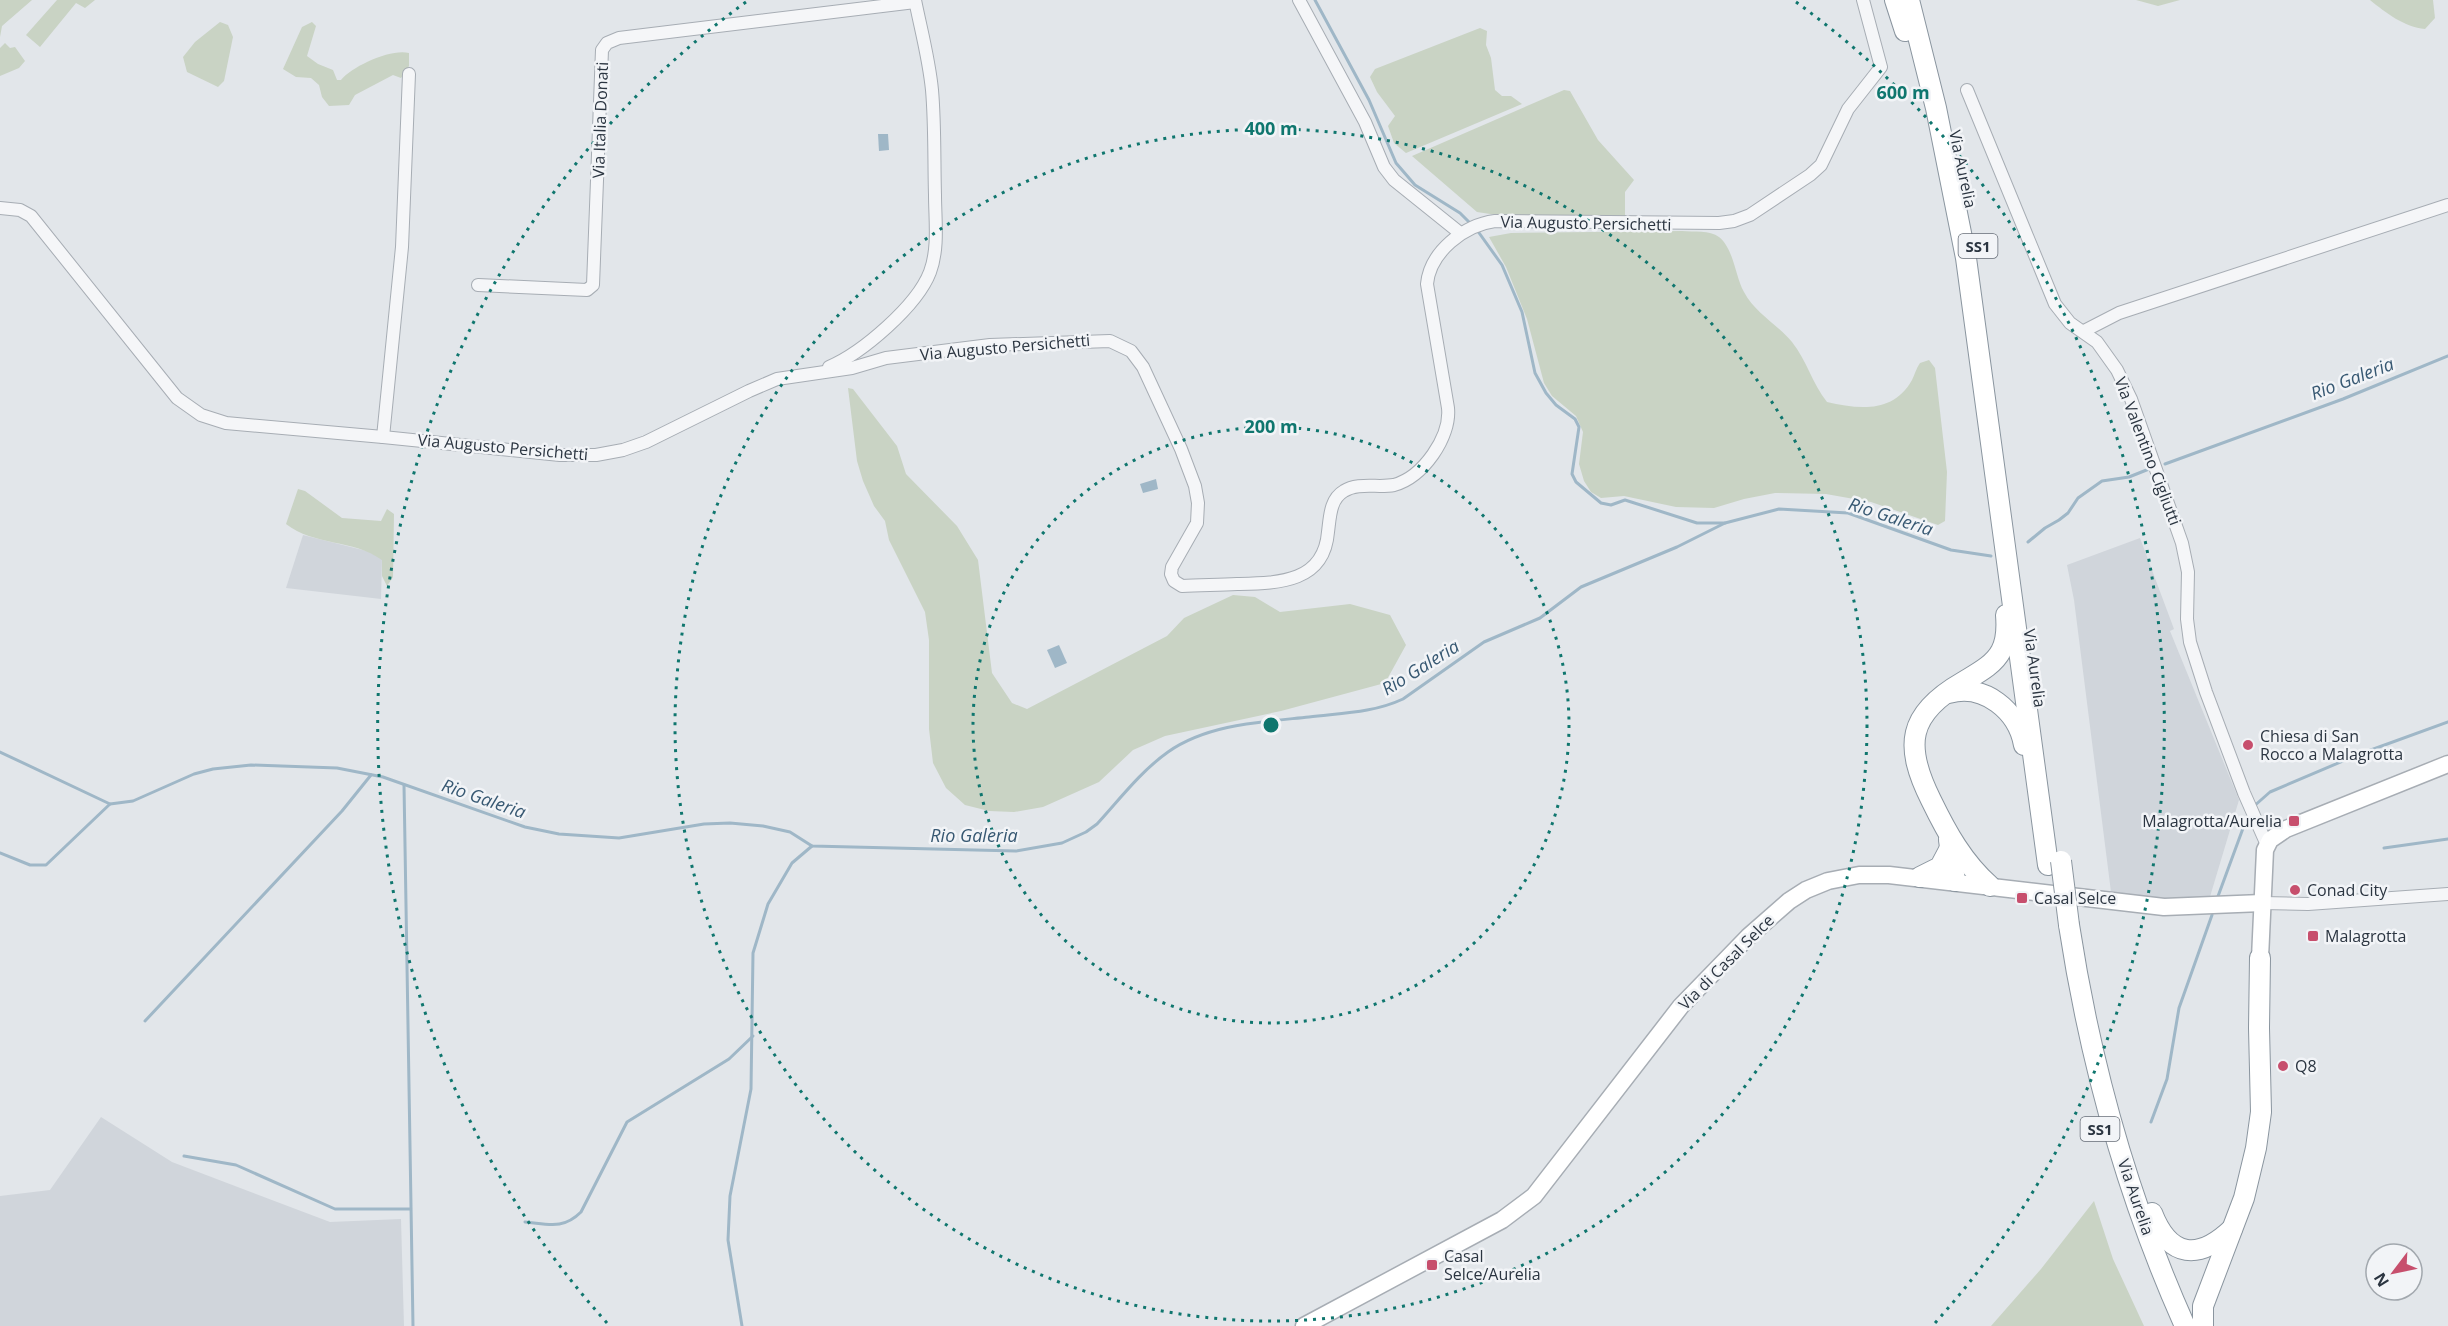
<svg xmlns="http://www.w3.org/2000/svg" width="2448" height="1326" viewBox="0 0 2448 1326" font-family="'Open Sans',sans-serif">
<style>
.built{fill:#d0d5db}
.green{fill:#c9d3c4}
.water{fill:#9fb7c7}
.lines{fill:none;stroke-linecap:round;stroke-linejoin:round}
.stream{stroke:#9fb7c7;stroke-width:3}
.minor-casing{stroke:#a7adb4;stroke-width:14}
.secondary-casing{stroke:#a7adb4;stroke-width:19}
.trunk-casing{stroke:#8a959f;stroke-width:22}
.minor{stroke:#f5f6f8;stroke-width:12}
.secondary{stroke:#fff;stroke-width:16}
.trunk{stroke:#fff;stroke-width:20}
.trunk-bridge-casing{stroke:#8a959f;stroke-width:22;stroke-linecap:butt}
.trunk-bridge{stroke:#fff;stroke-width:20}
.ring{fill:none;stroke:#0f766e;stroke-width:3;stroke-dasharray:3 6}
.poi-dot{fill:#c74f6d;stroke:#f2f4f7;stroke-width:2}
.labels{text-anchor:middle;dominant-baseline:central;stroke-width:5;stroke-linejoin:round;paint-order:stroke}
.shield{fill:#f2f4f7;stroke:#676e78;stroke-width:1.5}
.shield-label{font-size:15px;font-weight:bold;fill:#2b3541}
.street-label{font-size:16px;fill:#2b3541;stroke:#f2f4f7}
.poi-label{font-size:16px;fill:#2b3541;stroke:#f2f4f7;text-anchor:start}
.water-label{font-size:18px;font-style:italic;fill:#375872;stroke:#f2f4f7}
.centre{fill:#0f766e;stroke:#f2f4f7;stroke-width:3}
.ring-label{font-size:18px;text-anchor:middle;font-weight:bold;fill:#0f766e;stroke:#f2f4f7;stroke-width:5;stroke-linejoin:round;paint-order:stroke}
</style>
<rect width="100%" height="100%" fill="#e2e6ea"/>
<g class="built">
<polygon points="303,535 371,552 382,559 381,599 286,588"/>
<polygon points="2140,538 2174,629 2170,631 2239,800 2209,900 2166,899 2111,892 2074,600 2067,565"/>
<polygon points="101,1117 172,1162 330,1222 401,1219 404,1326 0,1326 0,1196 50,1190"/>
</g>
<g class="green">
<polygon points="0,0 32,0 2,26 0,37"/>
<polygon points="57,0 95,0 85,8 76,3 40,47 26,35"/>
<polygon points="2136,0 2180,0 2158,6"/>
<path d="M2370,0H2433L2435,18L2425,29C2404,27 2386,13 2370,0Z"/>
<polygon points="220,22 228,25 233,37 224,81 218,87 187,72 183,57 195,42"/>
<path d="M312,22L316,26L307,56L318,64L333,70L337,80H341C352,66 392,48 409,53V66L401,78L393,75L355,95L349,105L329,106L322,97L319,85L311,78L296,77L283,69L302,27Z"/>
<polygon points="1480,28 1487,31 1486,45 1491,58 1495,90 1502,96 1511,96 1522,104 1406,153 1394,143 1388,126 1395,116 1377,92 1370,77 1375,69"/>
<polygon points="5,43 10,48 15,47 25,61 19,68 0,76 0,48"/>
<polygon points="1564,90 1570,91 1598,140 1634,180 1625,192 1625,217 1497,215 1477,212 1412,156"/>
<path d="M1682,231C1693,232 1710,230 1719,237C1734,249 1735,276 1744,292C1755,313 1777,324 1792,342C1807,361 1812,383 1827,402C1858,409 1893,414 1912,380C1915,374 1916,369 1920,363L1929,360L1935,368L1947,472L1945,521L1938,525L1871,502L1826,494L1775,493L1744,499L1714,508L1676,507L1624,496L1601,498L1591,492L1584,481L1579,464L1583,432L1576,416L1552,396L1544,383L1527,319L1506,267L1489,237L1511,233Z"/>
<polygon points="848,388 853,389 897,446 906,474 957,526 978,560 992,673 1012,703 1027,709 1167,636 1184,618 1233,595 1255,597 1280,612 1350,604 1390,615 1406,645 1385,683 1281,711 1165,736 1133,750 1099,782 1043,807 1014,812 989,811 965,805 946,788 933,763 929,729 929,640 925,612 889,540 885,521 874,506 863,481 857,461"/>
<path d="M298,489L305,491L342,518L381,521L387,509L394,514L393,577L387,586L382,576V560C353,539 314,546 286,524Z"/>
<polygon points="2094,1201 2113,1259 2144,1326 1991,1326 2041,1269"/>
</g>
<g class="water">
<polygon points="878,134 888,134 889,150 879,151"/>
<polygon points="1156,479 1158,489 1143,493 1140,484"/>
<polygon points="1059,645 1067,663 1055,668 1047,650"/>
</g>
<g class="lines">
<g class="stream">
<polyline points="1315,0 1369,100 1396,163 1415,185 1460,213 1470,223"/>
<polyline points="1477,230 1502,265 1522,312 1535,373 1546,393 1556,405 1575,419 1579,427 1572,474 1576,482 1601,503 1611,505 1625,500 1697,523 1725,523"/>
<polyline points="2165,464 2343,399 2448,356"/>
<polyline points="2028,542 2045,528 2059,520 2068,513 2078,498 2102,481 2129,477 2149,469"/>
<path d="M0,752L110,804L133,801L194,774L213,769L251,765L337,768L383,777L525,827L559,834L619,838L704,824L730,823L763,826L790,832L812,846L1016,851L1062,843L1086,832L1097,824C1119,800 1141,771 1168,752C1208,724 1261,722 1309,717C1341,713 1373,713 1403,699L1484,642L1540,618L1581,587L1677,547L1725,523L1779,509L1848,513L1951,550L1991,556"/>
<polyline points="404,785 413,1326"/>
<polyline points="2253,807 2270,792 2357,755 2448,722"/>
<polyline points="2384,848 2448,839"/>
<polyline points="0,853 30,865 46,865 110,804"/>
<polyline points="2217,899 2249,812"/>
<polyline points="145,1021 342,811 371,775"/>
<polyline points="2151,1122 2167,1079 2179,1008 2212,915"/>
<polyline points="184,1156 236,1165 335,1209 410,1209"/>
<path d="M525,1222C548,1224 563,1230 581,1212L627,1122L729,1059L753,1036"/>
<polyline points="742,1326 728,1240 730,1196 751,1089 753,953 768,904 792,863 812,846"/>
</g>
<g class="minor-casing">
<g id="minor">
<polyline points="1299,0 1365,122 1384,167 1394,180 1460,233"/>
<polyline points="1967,90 2055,304 2070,323 2097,342 2117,370 2131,399 2182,543 2188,572 2187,619 2190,642 2206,692 2244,793 2267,845"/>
<path d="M0,208L20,210L31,216L177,398L201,415L226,423L383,437L560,455H596L623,450L646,442L749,391L777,379L852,368L886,358L990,345L1110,341L1131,351L1143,367L1181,449L1195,486L1198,503L1197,523L1172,567L1171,574L1174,581L1182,586C1200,585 1219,585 1237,584C1278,583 1324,583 1328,532C1330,517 1330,499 1344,491C1358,482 1378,488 1394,485C1423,477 1451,437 1448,408L1427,284C1430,252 1464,225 1495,221L1719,223L1734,221L1750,215L1810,175L1821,165L1848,109L1881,67L1863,0"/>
<polyline points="478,285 587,290 593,285 602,50 607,43 619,38 915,2"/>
<polyline points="2084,331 2119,313 2448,205"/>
<path d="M829,367C862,353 917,306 930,272C939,248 935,219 935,195C934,160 935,124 932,90C929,59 921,30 915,0"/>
<polyline points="383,437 402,247 409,74"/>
<polyline points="2262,903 2308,904 2448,894"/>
</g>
</g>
<g class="secondary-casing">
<g id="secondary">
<polyline points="2260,958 2265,850 2270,840 2286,829 2448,764"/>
<polyline points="1304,1326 1502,1220 1534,1196 1681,1006 1748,937 1789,901 1806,890 1828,881 1859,875 1889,875 2164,907 2262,903"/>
</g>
</g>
<g class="trunk-casing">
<g id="trunk">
<polyline points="1895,0 1905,31"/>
<polyline points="1909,0 1936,108 1966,258 2048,865"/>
<path d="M1949,693C1984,683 2018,711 2024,745"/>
<polyline points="1949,840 1955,881"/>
<polyline points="1920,877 1940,867 1950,848"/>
<path d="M1990,886C1963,862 1947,833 1931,800C1904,746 1907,714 1963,682C1976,674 1994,665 2001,651C2007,640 2007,627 2006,615"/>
<path d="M2069,925C2090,1062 2128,1199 2185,1326"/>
<path d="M2152,1213C2170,1259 2199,1260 2232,1229"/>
<polyline points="2203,1326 2203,1306 2244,1198 2256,1148 2261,1112 2259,1028 2260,958"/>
</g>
</g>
<use href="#minor" class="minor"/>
<use href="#secondary" class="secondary"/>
<use href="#trunk" class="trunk"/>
<g class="trunk-bridge-casing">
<polyline id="trunk-bridge" points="2061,861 2069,925"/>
</g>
<use href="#trunk-bridge" class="trunk-bridge"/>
</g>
<g class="ring">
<circle cx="1271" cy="725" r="298"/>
<circle cx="1271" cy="725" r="596"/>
<path d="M607 1323A894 894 0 0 1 746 2M1796 2A894 894 0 0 1 1935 1323"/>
</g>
<g class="poi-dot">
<circle cx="2248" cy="745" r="6"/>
<rect x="2288" y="815" width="12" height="12" rx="3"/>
<circle cx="2295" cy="890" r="6"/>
<rect x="2016" y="892" width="12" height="12" rx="3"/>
<rect x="2307" y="930" width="12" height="12" rx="3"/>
<circle cx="2283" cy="1066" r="6"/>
<rect x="1426" y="1259" width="12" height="12" rx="3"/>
</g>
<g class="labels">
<g class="shield">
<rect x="1958.5" y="234" width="39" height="24" rx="4.5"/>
<rect x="2080.5" y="1117" width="39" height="24" rx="4.5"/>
</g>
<g class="shield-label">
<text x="1978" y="246">SS1</text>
<text x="2100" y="1129">SS1</text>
</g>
<g class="street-label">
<text transform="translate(600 120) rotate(-88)">Via Italia Donati</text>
<text transform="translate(1963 169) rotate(78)">Via Aurelia</text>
<text transform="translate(1586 223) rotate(1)">Via Augusto Persichetti</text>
<text transform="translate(1005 347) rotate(-5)">Via Augusto Persichetti</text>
<text transform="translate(503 447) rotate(5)">Via Augusto Persichetti</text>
<text transform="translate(2148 451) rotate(69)">Via Valentino Cigliutti</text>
<text transform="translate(2035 668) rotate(82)">Via Aurelia</text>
<text transform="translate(1726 962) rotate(-45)">Via di Casal Selce</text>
<text transform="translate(2136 1197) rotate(71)">Via Aurelia</text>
</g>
<g class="poi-label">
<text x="2260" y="736">Chiesa di San<tspan x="2260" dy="18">Rocco a Malagrotta</tspan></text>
<text x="2282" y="821" text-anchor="end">Malagrotta/Aurelia</text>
<text x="2307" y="890">Conad City</text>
<text x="2034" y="898">Casal Selce</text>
<text x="2325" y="936">Malagrotta</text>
<text x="2295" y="1066">Q8</text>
<text x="1444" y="1256">Casal<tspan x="1444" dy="18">Selce/Aurelia</tspan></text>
</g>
<g class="water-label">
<text transform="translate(2352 378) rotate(-21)">Rio Galeria</text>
<text transform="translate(1891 516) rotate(18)">Rio Galeria</text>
<text transform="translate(1420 667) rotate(-32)">Rio Galeria</text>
<text transform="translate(484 798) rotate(19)">Rio Galeria</text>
<text x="974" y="835">Rio Galeria</text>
</g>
</g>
<circle cx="1271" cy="725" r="9" class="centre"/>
<g class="ring-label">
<text x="1903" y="99">600 m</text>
<text x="1271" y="135">400 m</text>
<text x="1271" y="433">200 m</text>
</g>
<g transform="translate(2394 1272) rotate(238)"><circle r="28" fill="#f2f4f7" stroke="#a2a8ae" stroke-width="1.5"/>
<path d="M0-4.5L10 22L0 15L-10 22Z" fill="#c74f6d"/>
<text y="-9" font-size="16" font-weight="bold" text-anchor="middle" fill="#2b3541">N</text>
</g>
</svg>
